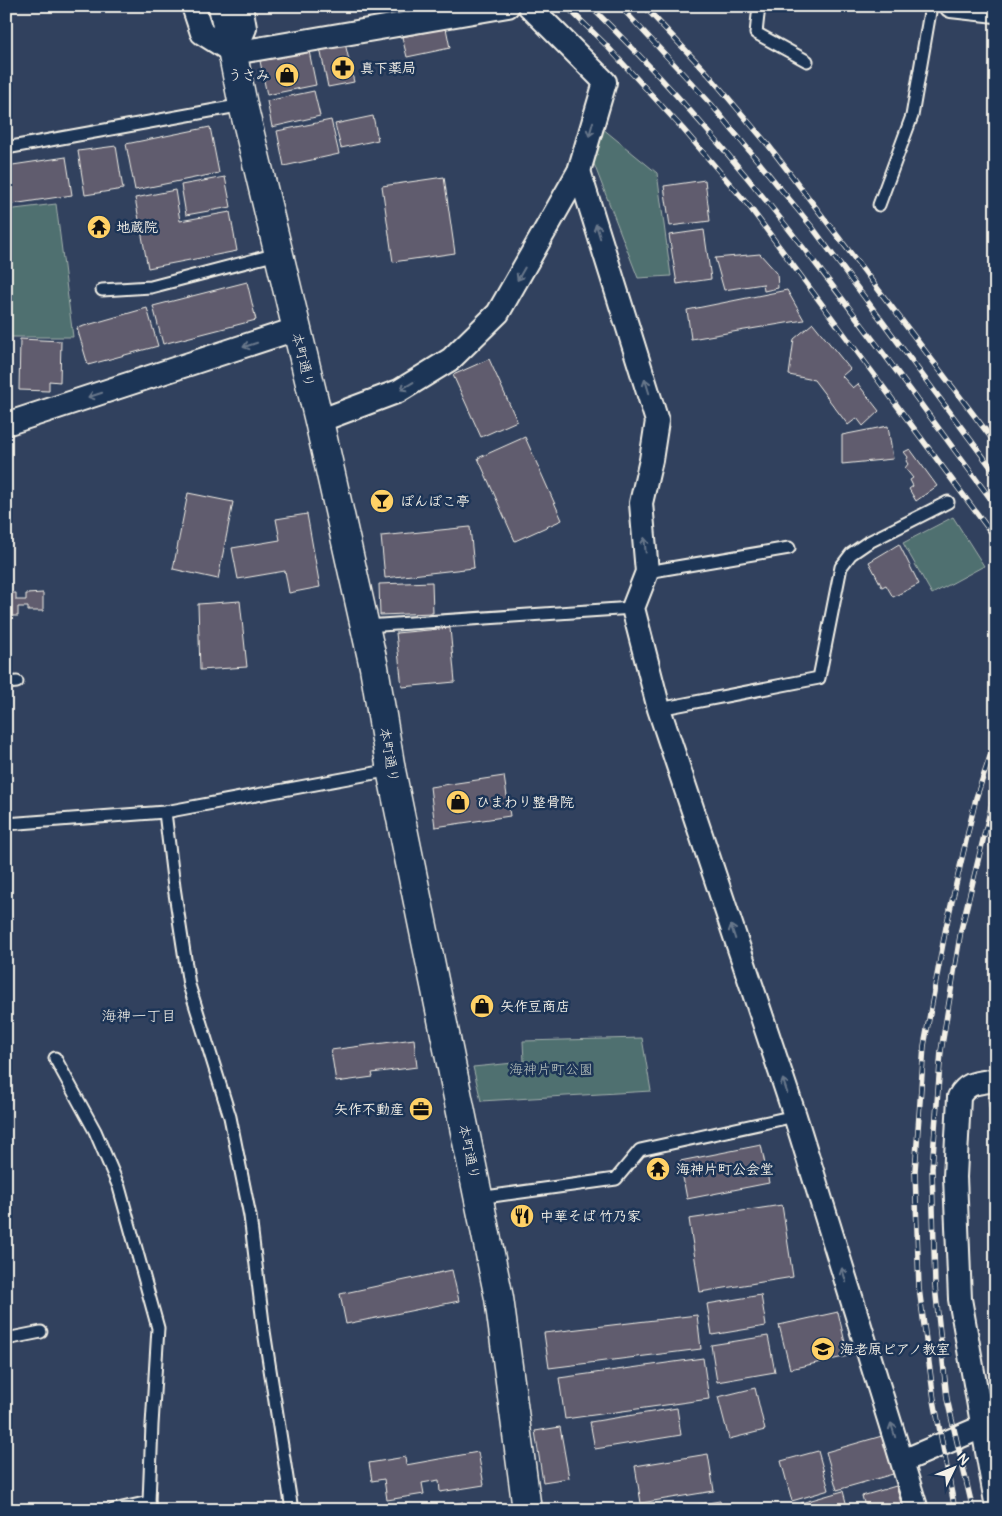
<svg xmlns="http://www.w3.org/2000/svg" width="1002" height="1516" viewBox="0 0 1002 1516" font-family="Pangolin,'Klee One',sans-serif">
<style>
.green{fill:#50706f;stroke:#a2b0ac}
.building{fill:#615c6e;stroke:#f4f1e8}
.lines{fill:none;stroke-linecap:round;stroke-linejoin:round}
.lane-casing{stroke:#f4f1e8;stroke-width:15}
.street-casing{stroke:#f4f1e8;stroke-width:26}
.secondary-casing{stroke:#f4f1e8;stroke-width:31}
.lane{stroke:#1d3557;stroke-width:11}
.street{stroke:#1d3557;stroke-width:22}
.secondary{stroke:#1d3557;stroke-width:28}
.rail-casing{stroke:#f4f1e8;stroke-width:5.5}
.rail{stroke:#1d3557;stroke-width:4;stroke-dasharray:11;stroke-linecap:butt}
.oneway{stroke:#68778a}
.labels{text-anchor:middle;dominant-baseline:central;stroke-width:5;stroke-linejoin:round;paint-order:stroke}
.poi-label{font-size:14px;font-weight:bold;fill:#f4f1e8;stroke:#1d3557;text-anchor:start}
.street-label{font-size:14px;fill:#f4f1e8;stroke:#1d3557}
.park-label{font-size:14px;fill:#bbc4be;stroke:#1d3557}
.neighbourhood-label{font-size:15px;fill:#f4f1e8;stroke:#1d3557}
</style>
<rect width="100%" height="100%" fill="#31415e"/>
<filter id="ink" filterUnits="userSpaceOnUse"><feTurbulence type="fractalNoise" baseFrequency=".02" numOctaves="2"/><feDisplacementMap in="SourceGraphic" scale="10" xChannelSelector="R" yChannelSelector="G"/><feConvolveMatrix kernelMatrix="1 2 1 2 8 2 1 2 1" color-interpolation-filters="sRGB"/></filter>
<g filter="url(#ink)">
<g class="green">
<polygon points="602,128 657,173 671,276 638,278 592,159"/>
<polygon points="56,204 73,337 6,337 6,210"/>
<polygon points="953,517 984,566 932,594 903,543"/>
<polygon points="642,1038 651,1091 481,1101 473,1067 524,1062 523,1041"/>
</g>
<g class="building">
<polygon points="446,28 450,48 407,57 402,37"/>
<polygon points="345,43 354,82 328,87 320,48"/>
<polygon points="309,51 316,85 267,95 260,61"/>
<polygon points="314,91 320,116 272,127 267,101"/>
<polygon points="373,116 378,140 341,148 335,124"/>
<polygon points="331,120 339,154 284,166 277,131"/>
<polygon points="210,127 219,173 135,190 126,144"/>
<polygon points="116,146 123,189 85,195 78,151"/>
<polygon points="66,157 72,195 6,205 6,166"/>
<polygon points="225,177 231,207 186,215 181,185"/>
<polygon points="444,177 455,253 393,262 382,186"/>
<polygon points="705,180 710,221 670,226 664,186"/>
<polygon points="175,190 180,221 230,212 237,251 148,268 135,198"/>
<polygon points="704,230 711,279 677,284 669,235"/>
<polygon points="760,254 777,273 778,288 764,291 763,284 724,290 715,258"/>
<polygon points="247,282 256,320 163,344 153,306"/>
<polygon points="787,290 804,320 691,339 687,310"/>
<polygon points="147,308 158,346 88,365 77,328"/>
<polygon points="813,323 850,369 842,376 853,388 858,384 879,411 863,426 857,418 848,425 814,380 789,375 794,339"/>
<polygon points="20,339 61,341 60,382 49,381 49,391 19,390"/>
<polygon points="489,359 517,421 481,437 453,375"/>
<polygon points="888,426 893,459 842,464 842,435"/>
<polygon points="525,437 562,520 515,541 478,458"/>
<polygon points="910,449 937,486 916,501 909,489 913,486 910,480 913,478 905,468 908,464 906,461 908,457 904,452"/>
<polygon points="188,493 233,502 218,579 173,569"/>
<polygon points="307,514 320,587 289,593 285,571 238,579 232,548 280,540 276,519"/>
<polygon points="470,527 474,568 385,578 381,536"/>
<polygon points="899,544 919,584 893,597 886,585 882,587 869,562"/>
<polygon points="432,582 433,613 380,615 379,584"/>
<polygon points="6,593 16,593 16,600 26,600 26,594 43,593 43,611 28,611 28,607 18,607 18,616 6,616"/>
<polygon points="240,601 247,667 200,670 198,604"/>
<polygon points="450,628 455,682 402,687 396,633"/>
<polygon points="504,776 510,816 435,827 430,787"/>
<polygon points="414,1039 417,1067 372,1073 373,1077 336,1082 331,1050"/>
<polygon points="996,1096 996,1121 991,1122 988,1098"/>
<polygon points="761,1145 769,1183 687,1199 680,1161"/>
<polygon points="782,1205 793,1277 700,1292 689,1219"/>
<polygon points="452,1270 459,1301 346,1324 340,1294"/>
<polygon points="761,1295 766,1326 712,1335 707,1304"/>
<polygon points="838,1312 848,1356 790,1369 779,1325"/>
<polygon points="697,1315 701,1349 549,1368 544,1333"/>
<polygon points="768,1336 775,1372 717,1382 711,1345"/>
<polygon points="703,1358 709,1399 565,1419 559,1378"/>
<polygon points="755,1388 765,1430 729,1439 718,1397"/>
<polygon points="677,1408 681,1435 595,1449 590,1422"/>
<polygon points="560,1427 569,1478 543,1482 535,1431"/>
<polygon points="882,1436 893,1474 837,1490 826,1452"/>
<polygon points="818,1451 829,1490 792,1501 781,1461"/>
<polygon points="478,1452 484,1485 440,1492 439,1480 422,1483 424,1494 387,1500 384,1479 372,1481 369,1463 405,1457 406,1465"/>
<polygon points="708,1454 714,1491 641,1503 635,1466"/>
<polygon points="896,1486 903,1510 866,1510 862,1496"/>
<polygon points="843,1491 848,1510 803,1510 801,1503"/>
<polygon points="720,1501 722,1510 682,1510 681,1507"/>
<polygon points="464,1502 466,1510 413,1510"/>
</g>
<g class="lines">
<g class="lane-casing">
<g id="lane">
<polyline points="759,6 756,33 807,61"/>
<polyline points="6,148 243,105"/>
<polyline points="879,205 912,116 931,6"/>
<polyline points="102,290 151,287 277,254"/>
<polyline points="647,572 789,548"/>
<polyline points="366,626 633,608"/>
<polyline points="6,683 17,682"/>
<polyline points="659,709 819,678 841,567 851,554 867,543 948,502"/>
<polyline points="165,812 174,887 189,985 230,1117 250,1216 264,1331 292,1510"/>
<polyline points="6,824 165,812 391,770"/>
<polyline points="55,1058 95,1131 119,1187 158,1328 152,1425 149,1502 151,1510"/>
<polyline points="478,1198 616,1179 640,1150 795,1116"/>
<polyline points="6,1339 41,1332"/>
<polyline points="113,1510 149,1502"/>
</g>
</g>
<g class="street-casing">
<g id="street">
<polyline points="193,6 202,33 234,53 508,6"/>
<polyline points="951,6 996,11"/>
<polyline points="234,53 245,28 241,6"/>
<polyline points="579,171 657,421 651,460 641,503 647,572 633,608 659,709 795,1116 917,1510"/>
<polyline points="319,421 399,391 451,359 498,313 579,171 605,82 529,6"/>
<polyline points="6,424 296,329"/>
<path d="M996,1080C979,1083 968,1081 959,1097L955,1177L960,1299L996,1502"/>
<polyline points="903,1461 996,1421"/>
</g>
</g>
<g class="secondary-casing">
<polyline id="secondary" points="223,6 243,105 319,421 374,667 391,770 499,1298 527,1510"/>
</g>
<use href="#lane" class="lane"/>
<use href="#street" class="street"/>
<use href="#secondary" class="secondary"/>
<g class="rail-casing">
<g id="rail">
<polyline points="566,6 606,45 683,129 749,206 996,539"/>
<path d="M590,6C745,155 868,334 996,506"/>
<polyline points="620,6 711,104 812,227 996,474"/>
<polyline points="644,6 708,74 769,146 996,444"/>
<polyline points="955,1510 934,1400 919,1288 915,1171 924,1046 946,927 976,798 996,739"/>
<polyline points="973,1510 947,1399 935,1286 932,1168 941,1051 961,930 996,787"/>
</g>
</g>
<use href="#rail" class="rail"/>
</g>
<defs><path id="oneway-shaft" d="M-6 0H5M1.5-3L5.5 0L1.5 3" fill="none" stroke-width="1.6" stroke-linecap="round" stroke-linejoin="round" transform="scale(1.25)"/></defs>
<g class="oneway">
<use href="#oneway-shaft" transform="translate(591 129) rotate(106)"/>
<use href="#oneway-shaft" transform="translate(598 231) rotate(-107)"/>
<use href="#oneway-shaft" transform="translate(521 274) rotate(120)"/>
<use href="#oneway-shaft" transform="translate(250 345) rotate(162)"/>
<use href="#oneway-shaft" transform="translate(407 386) rotate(149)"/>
<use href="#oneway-shaft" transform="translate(647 386) rotate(-107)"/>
<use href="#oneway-shaft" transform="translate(95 395) rotate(162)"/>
<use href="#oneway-shaft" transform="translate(645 545) rotate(-95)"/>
<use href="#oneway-shaft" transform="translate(733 932) rotate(-108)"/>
<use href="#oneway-shaft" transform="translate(785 1086) rotate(-108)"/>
<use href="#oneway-shaft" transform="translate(844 1275) rotate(-107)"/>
<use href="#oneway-shaft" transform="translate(893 1430) rotate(-107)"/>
</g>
</g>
<defs>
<g id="pharmacy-disc" transform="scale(1.25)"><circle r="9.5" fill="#ffd166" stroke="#1d3557"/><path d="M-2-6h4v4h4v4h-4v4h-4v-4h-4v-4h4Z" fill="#111"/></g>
<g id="shop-disc" transform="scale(1.25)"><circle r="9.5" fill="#ffd166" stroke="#1d3557"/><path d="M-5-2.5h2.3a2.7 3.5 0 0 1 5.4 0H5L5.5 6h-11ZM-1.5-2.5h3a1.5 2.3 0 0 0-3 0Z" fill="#111"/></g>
<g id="temple-disc" transform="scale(1.25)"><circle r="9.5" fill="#ffd166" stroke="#1d3557"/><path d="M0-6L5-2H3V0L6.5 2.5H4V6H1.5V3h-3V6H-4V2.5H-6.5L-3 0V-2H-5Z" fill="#111"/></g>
<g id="bar-disc" transform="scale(1.25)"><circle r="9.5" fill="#ffd166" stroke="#1d3557"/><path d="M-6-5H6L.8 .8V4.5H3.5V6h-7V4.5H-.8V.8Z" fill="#111"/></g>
<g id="office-disc" transform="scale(1.25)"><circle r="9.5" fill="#ffd166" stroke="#1d3557"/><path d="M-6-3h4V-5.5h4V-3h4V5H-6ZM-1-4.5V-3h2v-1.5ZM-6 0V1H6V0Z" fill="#111"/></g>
<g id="restaurant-disc" transform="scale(1.25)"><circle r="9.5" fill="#ffd166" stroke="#1d3557"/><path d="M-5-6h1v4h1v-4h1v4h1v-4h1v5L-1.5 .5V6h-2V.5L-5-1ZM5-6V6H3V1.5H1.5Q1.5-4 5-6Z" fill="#111"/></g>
<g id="school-disc" transform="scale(1.25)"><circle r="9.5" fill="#ffd166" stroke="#1d3557"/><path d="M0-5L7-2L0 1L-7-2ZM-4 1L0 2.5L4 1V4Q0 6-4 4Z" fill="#111"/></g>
</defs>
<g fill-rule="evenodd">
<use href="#pharmacy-disc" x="343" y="68"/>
<use href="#shop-disc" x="287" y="75"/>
<use href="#temple-disc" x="99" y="227"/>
<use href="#bar-disc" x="382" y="501"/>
<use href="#shop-disc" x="458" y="802"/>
<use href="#shop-disc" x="482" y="1006"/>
<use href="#office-disc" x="421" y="1109"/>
<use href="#temple-disc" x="658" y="1169"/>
<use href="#restaurant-disc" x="522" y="1216"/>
<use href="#school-disc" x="823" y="1349"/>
</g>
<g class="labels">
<g class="poi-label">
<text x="360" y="68">真下薬局</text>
<text x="270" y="75" text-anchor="end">うさみ</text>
<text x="116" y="227">地蔵院</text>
<text x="400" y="501">ぽんぽこ亭</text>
<text x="476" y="802">ひまわり整骨院</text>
<text x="500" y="1006">矢作豆商店</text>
<text x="404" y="1109" text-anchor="end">矢作不動産</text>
<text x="676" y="1169">海神片町公会堂</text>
<text x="540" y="1216">中華そば 竹乃家</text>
<text x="840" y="1349">海老原ピアノ教室</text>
</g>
<g class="street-label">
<text transform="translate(303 360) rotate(76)">本町通り</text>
<text transform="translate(389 755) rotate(80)">本町通り</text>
<text transform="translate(469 1152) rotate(78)">本町通り</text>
</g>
<g class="park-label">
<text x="551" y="1069">海神片町公園</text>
</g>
<g class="neighbourhood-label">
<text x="139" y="1016">海神一丁目</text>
</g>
</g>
<rect width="1002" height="1516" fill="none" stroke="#1d3557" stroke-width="25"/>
<rect x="12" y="12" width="977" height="1491" fill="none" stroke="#f4f1e8" stroke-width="2" filter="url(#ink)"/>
<g transform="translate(954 1468) rotate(47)" stroke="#1d3557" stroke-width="4" paint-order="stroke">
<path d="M0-4L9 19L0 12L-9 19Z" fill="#f4f1e8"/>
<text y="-8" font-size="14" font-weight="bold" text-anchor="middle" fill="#f4f1e8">N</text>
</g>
</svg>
